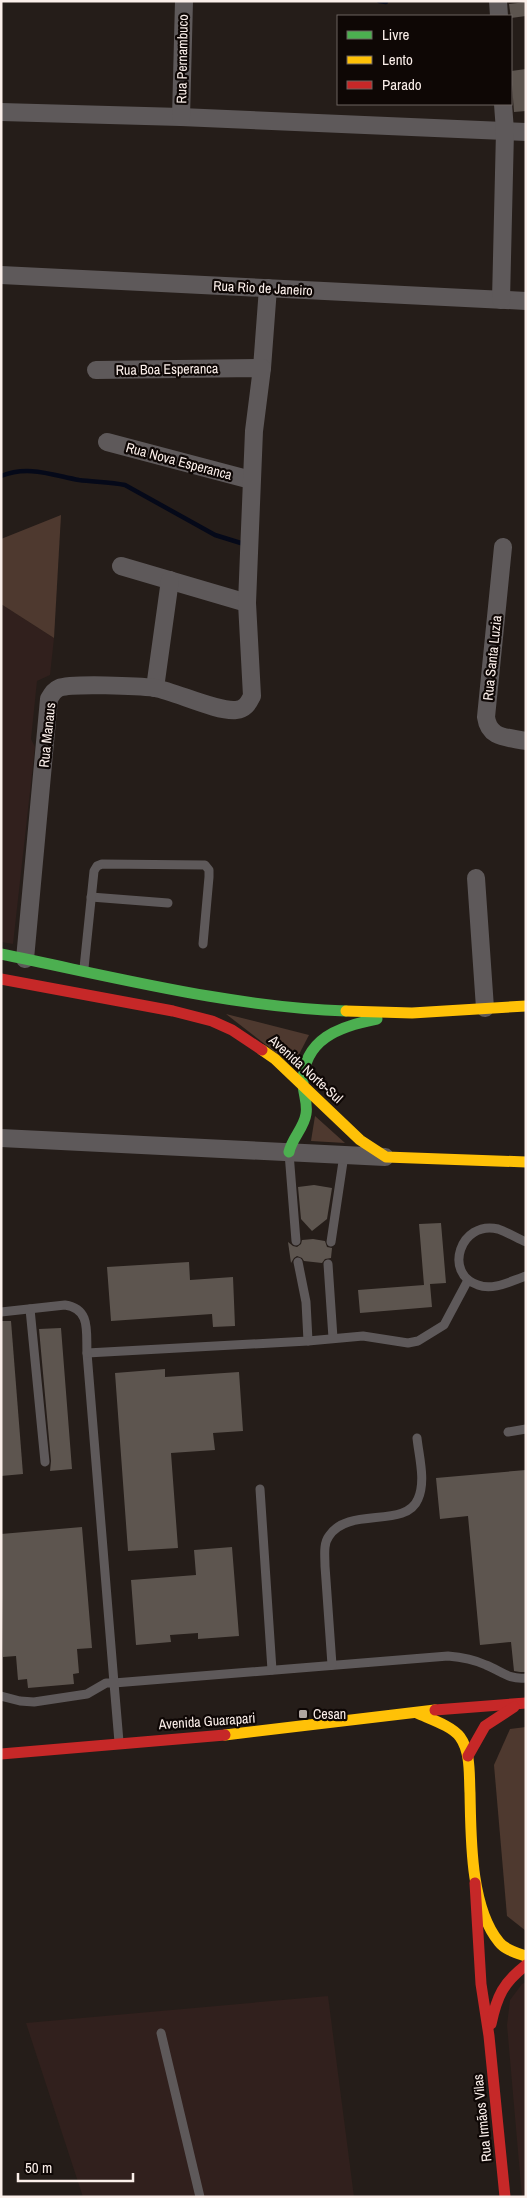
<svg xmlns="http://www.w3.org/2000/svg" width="527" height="2198" viewBox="0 0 527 2198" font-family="'Archivo Narrow',sans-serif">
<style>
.industrial{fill:#31201d}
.green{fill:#4e392f}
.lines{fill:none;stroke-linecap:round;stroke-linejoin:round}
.stream{stroke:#050919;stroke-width:4.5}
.building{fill:#5d554f}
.lane{stroke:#5e595a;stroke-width:9}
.street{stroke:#5e595a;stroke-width:18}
.fast{stroke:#4caf50;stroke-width:11}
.slow{stroke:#ffc107;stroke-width:11}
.jam{stroke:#c62828;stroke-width:11}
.poi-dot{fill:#b0a6a1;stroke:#0e0705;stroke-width:2}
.labels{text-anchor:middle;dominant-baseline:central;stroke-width:4.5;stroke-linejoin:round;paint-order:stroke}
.street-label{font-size:14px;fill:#fbefea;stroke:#0e0705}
.poi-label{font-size:14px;fill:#fbefea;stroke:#0e0705;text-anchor:start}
</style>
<rect width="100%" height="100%" fill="#251d19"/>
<g class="industrial">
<polygon points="1,604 54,638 50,675 37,681 31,739 35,747 13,944 1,942"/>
<polygon points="526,1982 526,2197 522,2197 507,2025 510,2000 522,1984"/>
<polygon points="328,1996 354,2197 83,2197 26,2023"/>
</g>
<g class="green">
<polygon points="61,515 54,638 1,604 1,539"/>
<polygon points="226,1014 309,1035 293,1066"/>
<polygon points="315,1116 345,1143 311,1141"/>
<polygon points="526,1727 526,1931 507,1916 494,1765 510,1729"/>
</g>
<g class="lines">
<g class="stream">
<polyline points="379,1 386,2"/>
<path d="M1,476C28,465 52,475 79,480C94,482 110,482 125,485L215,535L244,544"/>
</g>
</g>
<g class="building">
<polygon points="526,2 526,16 511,18 509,4"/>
<polygon points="526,69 526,111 514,112 511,71"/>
<polygon points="314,1185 332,1188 327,1219 312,1231 301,1219 298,1187"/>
<polygon points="441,1223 446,1283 430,1284 432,1307 360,1313 358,1290 424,1285 419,1224"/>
<polygon points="313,1239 325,1241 327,1247 332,1248 331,1258 325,1259 322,1263 304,1261 302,1258 297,1256 294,1258 291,1263 288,1242 293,1246 297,1247 301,1244 302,1240"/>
<polygon points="189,1262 190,1280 233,1277 235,1326 213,1327 212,1314 111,1321 107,1267"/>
<polygon points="1,1321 11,1321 23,1474 1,1476"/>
<polygon points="61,1328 72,1469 50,1471 51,1461 39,1329"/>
<polygon points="165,1369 165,1377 239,1372 243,1431 213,1433 215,1450 171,1453 178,1548 128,1551 115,1373"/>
<polygon points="526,1470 526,1672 520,1672 514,1671 511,1642 480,1645 468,1516 440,1519 436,1478"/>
<polygon points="82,1527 92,1648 77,1649 79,1673 73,1674 74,1684 28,1688 27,1679 18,1680 16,1656 3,1657 1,1534"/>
<polygon points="232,1547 239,1636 198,1639 198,1633 170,1635 171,1642 136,1645 131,1580 196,1575 194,1550"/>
</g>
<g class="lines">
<g class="lane">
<polyline points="91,897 168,903"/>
<polyline points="84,968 94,871 97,866 102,864 205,865 209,870 209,877 203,944"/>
<polyline points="289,1153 296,1241"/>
<polyline points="331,1242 344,1155"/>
<path d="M526,1242C517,1238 507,1232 498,1229C460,1220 443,1274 478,1285C493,1291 511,1281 526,1276"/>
<polyline points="298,1262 306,1302 308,1341"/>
<polyline points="328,1264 333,1338"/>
<path d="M468,1280L444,1325L418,1341L408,1343L363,1336L308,1341L87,1353L114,1683L448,1656C461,1657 473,1659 486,1665C501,1671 509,1680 526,1678"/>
<polyline points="30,1309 45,1462"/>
<path d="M1,1312L65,1305C91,1309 86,1331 87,1353"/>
<polyline points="508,1432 526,1429"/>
<polyline points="260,1489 272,1670"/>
<path d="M332,1665L325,1566C325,1556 323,1544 329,1536C348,1506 406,1529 418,1499C426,1481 419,1457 417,1438"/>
<polyline points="1,1696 20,1701 34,1702 87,1694 106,1683 114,1683 119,1742"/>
<polyline points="161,2033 200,2197"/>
</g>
<g class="street">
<polyline points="498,1 499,16"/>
<polyline points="1,112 181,117 526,132"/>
<polyline points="181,117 184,1"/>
<polyline points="1,275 526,301"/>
<polyline points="501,300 505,131 503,104"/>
<polyline points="262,368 268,288"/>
<polyline points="107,442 251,480"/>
<path d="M503,547L486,717C489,739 507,737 526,741"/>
<polyline points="121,566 247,603"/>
<polyline points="155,688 170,580"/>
<polyline points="476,878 485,1008"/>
<path d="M25,959L49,699C52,694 54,690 59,688C71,683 140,686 155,688C176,692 217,712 236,710C245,709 248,704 252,696L247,603L249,553L254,431L262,368L96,370"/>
<polyline points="1,1138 385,1157"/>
</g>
<g class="fast">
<path d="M1,954C115,977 230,1007 346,1011"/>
<path d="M289,1152C292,1138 304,1128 306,1114C308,1103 303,1093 303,1083C303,1039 340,1026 377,1019"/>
</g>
<g class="slow">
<polyline points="346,1011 412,1013 526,1006"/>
<polyline points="262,1050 275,1059 360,1140 386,1157 526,1162"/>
<path d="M417,1713C430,1719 452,1726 460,1737C471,1752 469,1776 470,1793C471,1837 470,1907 499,1942C505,1950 517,1953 526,1956"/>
<polyline points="225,1735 435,1710"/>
</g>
<g class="jam">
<polyline points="1,979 173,1011 212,1021 232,1030 262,1050"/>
<polyline points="435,1710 526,1703"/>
<polyline points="1,1754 225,1735"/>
<polyline points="468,1756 485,1726 514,1707"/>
<polyline points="475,1883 481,1984 489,2036 505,2197"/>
<path d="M491,2024C497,1996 503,1983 526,1965"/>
</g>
</g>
<rect class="poi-dot" x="298" y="1709" width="10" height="10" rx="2.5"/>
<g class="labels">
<g class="street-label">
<text transform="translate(182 59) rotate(-89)">Rua Pernambuco</text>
<text transform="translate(263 288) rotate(3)">Rua Rio de Janeiro</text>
<text transform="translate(167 369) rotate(-1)">Rua Boa Esperanca</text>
<text transform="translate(179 461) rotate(15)">Rua Nova Esperanca</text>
<text transform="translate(492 658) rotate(-84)">Rua Santa Luzia</text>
<text transform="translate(47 735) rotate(-84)">Rua Manaus</text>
<text transform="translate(306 1069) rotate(42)">Avenida Norte-Sul</text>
<text transform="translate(207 1721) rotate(-4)">Avenida Guarapari</text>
<text transform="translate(482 2118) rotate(-96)">Rua Irmãos Vilas</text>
</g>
<g class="poi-label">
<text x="313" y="1714">Cesan</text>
</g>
</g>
<rect width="527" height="2198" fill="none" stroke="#fbefea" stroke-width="5"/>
<rect x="337" y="15" width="175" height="90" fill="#0e0705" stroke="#6d6461"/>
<rect x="347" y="31" width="25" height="8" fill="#4caf50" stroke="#6d6461"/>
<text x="382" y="40" font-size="15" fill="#fbefea">Livre</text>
<rect x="347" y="56" width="25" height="8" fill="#ffc107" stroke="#6d6461"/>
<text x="382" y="65" font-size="15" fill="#fbefea">Lento</text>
<rect x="347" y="81" width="25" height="8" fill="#c62828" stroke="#6d6461"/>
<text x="382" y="90" font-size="15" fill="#fbefea">Parado</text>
<path d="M18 2173v8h115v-8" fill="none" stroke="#fbefea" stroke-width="2.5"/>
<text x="25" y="2173" font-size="15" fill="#fbefea" stroke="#0e0705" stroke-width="4" paint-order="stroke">50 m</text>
</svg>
